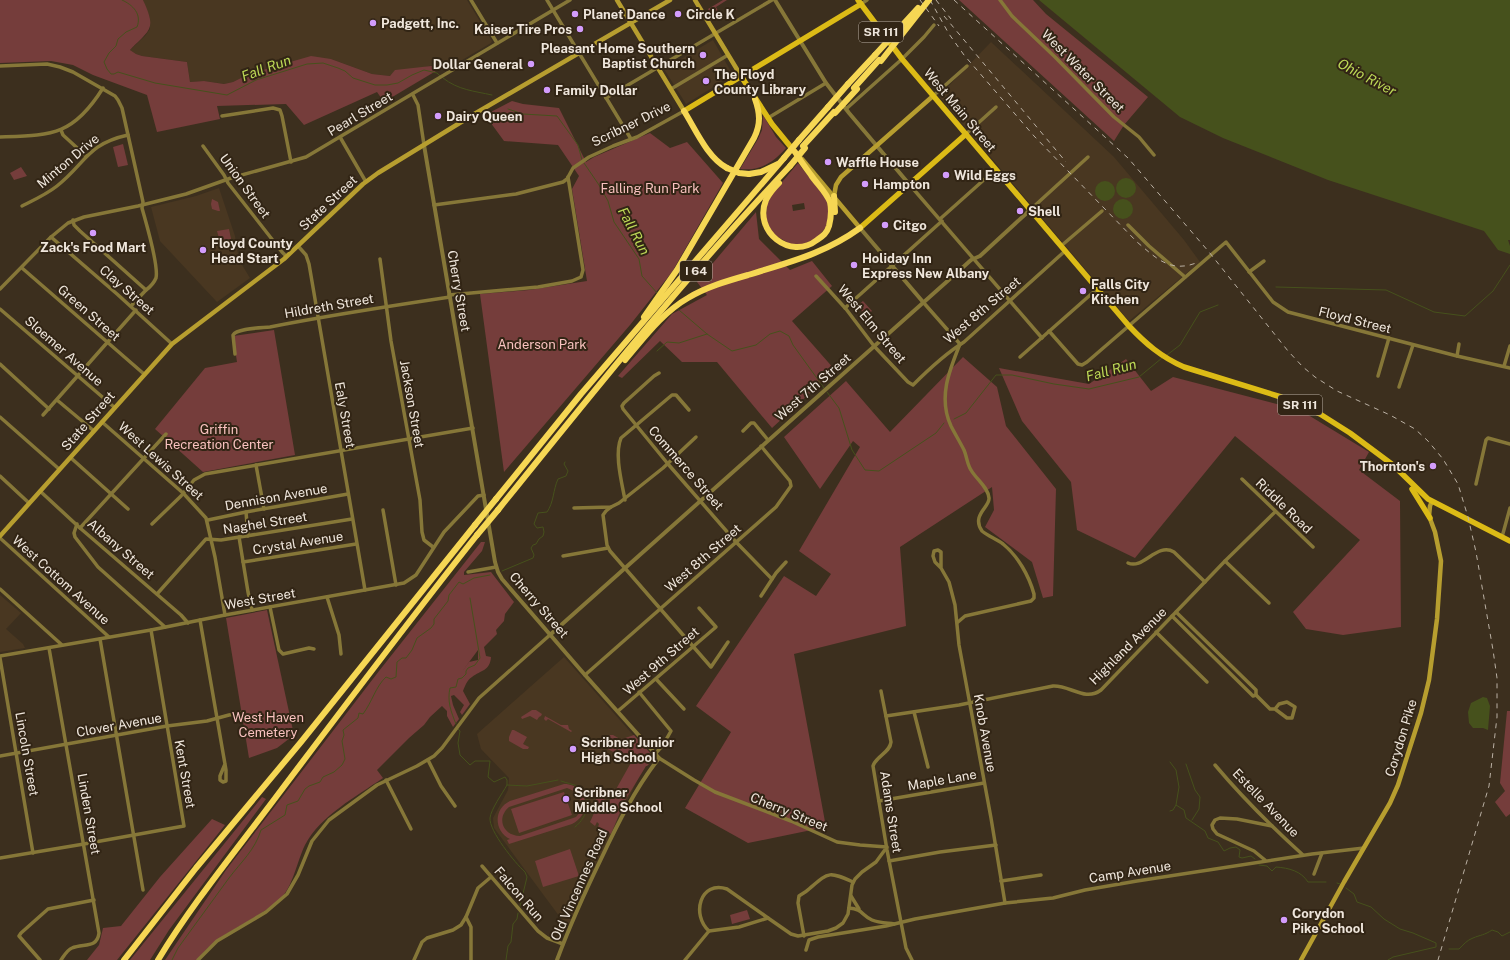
<svg xmlns="http://www.w3.org/2000/svg" width="1510" height="960" viewBox="0 0 1510 960" font-family="'Public Sans',sans-serif">
<style>
.built{fill:#493721}
.green{fill:#753d3b;fill-rule:evenodd}
.water{fill:#46511c}
.lines{fill:none;stroke-linecap:round;stroke-linejoin:round}
.stream{stroke:#46511c;stroke-width:1}
.minor{stroke:#867738;stroke-width:3.5}
.tertiary{stroke:#867738;stroke-width:4}
.secondary{stroke:#b79e2f;stroke-width:4.5}
.primary{stroke:#dcbb16;stroke-width:5.5}
.motorway{stroke:#f6d754;stroke-width:6}
.rail{stroke:#bab0a3;stroke-width:1;stroke-dasharray:5 5;stroke-linecap:butt}
.motorway-bridge{stroke:#f6d754;stroke-width:6}
.poi-dot{fill:#d39cfc;stroke:#322515;stroke-width:1.5}
.labels{text-anchor:middle;dominant-baseline:central;stroke-width:4;stroke-linejoin:round;paint-order:stroke}
.shield{fill:#322515;stroke:#b6aca0;stroke-width:1}
.shield-label{font-size:12px;font-weight:bold;fill:#efe6dc}
.poi-label{font-size:13px;font-weight:bold;fill:#efe6dc;stroke:#322515;text-anchor:start}
.street-label{font-size:13px;fill:#efe6dc;stroke:#322515}
.park-label{font-size:13px;fill:#f9c2bf;stroke:#322515}
.water-label{font-size:14px;font-style:italic;fill:#bcd856;stroke:#322515}
</style>
<rect width="100%" height="100%" fill="#3c2f1e"/>
<g class="built">
<polygon points="143,0 467,0 492,41 491,43 457,63 456,61 446,65 441,63 390,76 372,74 331,59 249,74 233,82 224,84 204,81 190,82 187,62 142,56 136,54 130,50 145,36 150,29 150,18"/>
<polygon points="713,40 733,75 686,104 664,69"/>
<polygon points="991,42 1114,157 1184,240 1200,262 1129,321 939,96"/>
<polygon points="219,188 235,236 239,260 250,278 217,302 160,241 151,207 196,196"/>
<polygon points="0,595 21,613 6,629 23,644 25,648 0,652"/>
<polygon points="564,657 650,754 585,888 568,928 494,828 493,818 508,790 509,778 481,749 477,734"/>
</g>
<g class="green">
<path d="M0,0H143C157,30 150,29 130,50L136,54L142,56L187,62L190,82L204,81L224,84L233,82L249,74L311,56L331,59L372,74L390,76L395,70L431,66L441,63L446,65L384,102L377,92L304,125L286,104L217,106L220,119L157,132L147,95L93,75L73,65L51,61L0,63Z"/>
<polygon points="723,0 727,0 716,7 718,11 712,15 708,9"/>
<polygon points="959,0 1033,0 1046,14 1148,97 1124,125 1114,141"/>
<polygon points="512,101 523,104 559,108 586,162 594,157 650,133 670,148 687,142 723,183 672,272 630,325 504,472 480,294 529,290 587,281 572,189 579,176 558,145 504,141 485,115"/>
<path d="M763,115L776,137L786,148C773,163 760,171 740,169L758,139L762,130Z"/>
<polygon points="123,144 128,165 118,167 113,147"/>
<path d="M798,163L827,200L829,214L826,227L817,238L804,244H790L773,234L767,222L766,216L767,204L772,194ZM804,203L805,209L793,211L792,205Z"/>
<polygon points="21,167 27,176 14,180 10,173"/>
<polygon points="212,199 218,202 220,211 218,211 212,209 211,204"/>
<polygon points="756,212 759,239 790,270 812,261 832,286 792,321 835,370 772,428 717,362 682,362 660,341 622,378 618,376 672,314 707,295 697,282"/>
<polygon points="229,229 231,239 220,242 217,231"/>
<polygon points="863,301 872,311 866,316 857,306"/>
<polygon points="274,330 295,455 203,472 155,429 205,368 237,362 233,336"/>
<polygon points="963,357 997,387 1006,426 1056,489 1053,596 1043,598 1032,562 985,527 994,510 992,487 900,547 906,626 794,654 826,827 748,843 685,808 731,732 696,706 784,576 816,596 831,574 799,551 860,447 853,441 820,489 784,437 846,381 890,432"/>
<polygon points="1126,359 1151,391 1173,377 1300,410 1369,452 1359,470 1400,501 1401,627 1343,635 1306,629 1293,612 1360,540 1235,436 1135,558 1077,530 1071,482 1022,421 999,368 1089,384"/>
<path d="M481,542H485L482,551L464,572V575L491,572L514,602L505,614L504,621L496,630L497,634L484,647L486,656L491,657C490,671 481,670 472,677C467,680 465,686 463,691L470,704L462,715L460,712L464,705L454,695L451,696L453,705L459,719L453,727L447,716V711L442,706L430,717L424,725L409,738L377,770L383,778C357,796 320,816 305,845C297,861 293,887 280,899C254,923 219,931 197,960H165L226,870L379,671ZM478,650V660L469,662L461,673Z"/>
<polygon points="267,610 294,735 277,748 249,758 226,618"/>
<polygon points="532,710 536,710 542,714 541,716 539,717 537,720 530,716 522,719 521,717"/>
<polygon points="1507,711 1510,711 1510,814 1506,817 1495,802 1505,791 1500,783"/>
<polygon points="545,716 561,725 568,725 569,729 572,731 571,732 548,719 546,721 544,719"/>
<polygon points="512,730 514,730 527,737 523,744 529,747 528,749 523,749 509,741 509,737"/>
<polygon points="609,735 613,735 620,739 615,753 604,747"/>
<path d="M634,735L652,755V761L647,766H646L620,809L621,810L611,834L598,827L599,824L597,822L595,826L590,822C595,811 599,804 594,792L597,790L598,792L597,795L609,802L610,800L633,759L621,752L619,755H617L618,749L622,739Z"/>
<path d="M564,784C588,784 593,814 572,824L509,844L507,840L510,839C494,831 493,809 510,801ZM567,788C581,792 586,807 576,817L520,836C503,836 496,818 509,807Z"/>
<polygon points="564,792 572,815 519,833 511,809"/>
<polygon points="262,797 266,799 169,930 150,960 130,960"/>
<polygon points="212,819 225,825 117,960 87,960 99,945 103,928 121,926 160,877"/>
<polygon points="570,849 579,876 543,887 535,861"/>
<polygon points="747,910 750,919 732,924 730,915"/>
</g>
<g class="water">
<polygon points="1039,0 1510,0 1510,240 1508,240 1510,246 1510,254 1498,250 1484,231 1328,180 1223,138 1180,117"/>
<circle cx="1126" cy="188" r="10"/>
<circle cx="1105" cy="191" r="10"/>
<circle cx="1123" cy="209" r="10"/>
<polygon points="1483,697 1487,698 1490,706 1488,730 1483,728 1473,728 1469,723 1468,712 1471,703"/>
</g>
<g class="lines">
<g class="stream">
<path d="M122,0C133,5 142,14 137,27L126,32L118,39L116,46L109,53L104,62L107,69L111,74H114L118,72L155,83L227,95L256,80L307,64L323,63L338,68L345,71L353,78L375,85H387L398,83L412,75L424,70L437,73L440,76"/>
<path d="M443,78C458,90 474,91 492,95"/>
<polyline points="508,109 523,114 557,116 578,145 582,160"/>
<polyline points="584,163 599,185 608,201 614,222 639,259 642,276 658,294"/>
<polyline points="1276,287 1386,290 1434,312 1465,316 1493,291 1510,265"/>
<polyline points="679,310 707,334 732,351 756,345 770,334 780,331 789,336 793,345 824,388"/>
<polyline points="657,351 667,342 679,343 707,334"/>
<polyline points="1167,355 1180,345 1200,312 1218,305"/>
<polyline points="827,392 839,408 852,450 865,470 879,471 936,433 944,423"/>
<polyline points="954,419 966,413 996,375 1012,375 1054,384 1089,389 1139,377 1162,358"/>
<path d="M502,571L533,558L534,555L531,548L533,545L536,544L539,539L543,536L544,532L543,527L537,528L534,524L538,513L547,512C554,502 553,490 558,479L566,476L568,471L564,464L565,462"/>
<path d="M456,724C451,712 447,701 450,688L456,687L458,679L462,678L466,674V671L468,668L475,665L480,658L470,598"/>
<path d="M458,729L460,731L458,743L460,755L470,765L475,761H490L488,777L494,782L505,777L507,780V785C502,794 491,809 490,818C489,831 515,863 525,872L527,877L520,906"/>
<polyline points="1170,762 1176,770 1179,787 1176,805"/>
<polyline points="1186,764 1195,790 1200,797 1199,809 1192,820"/>
<path d="M561,781C567,783 572,784 577,786C594,796 588,817 575,827"/>
<polyline points="507,785 527,786 558,780"/>
<polyline points="1170,811 1173,810 1176,805 1184,810 1186,818 1205,831 1208,838 1218,842 1224,851 1230,848 1236,847 1240,850 1239,857 1242,858 1251,856 1255,859"/>
<path d="M1259,865L1267,866L1272,871L1276,867C1289,868 1301,871 1308,882H1326"/>
<polyline points="1337,883 1340,884"/>
<polyline points="1346,888 1354,894 1357,902 1371,907 1384,919 1400,929 1413,933 1436,943 1436,947 1393,957 1388,960"/>
<path d="M1449,949H1459C1463,945 1467,940 1473,938C1480,935 1485,935 1492,930L1498,932L1502,936L1510,932"/>
<path d="M172,960L178,948C195,925 212,901 229,878C241,862 255,850 261,830L285,815L287,805L298,801L305,789L309,786L320,782L323,777L334,772L342,765L345,759L342,741L344,735L343,730L358,718L359,713L363,714C372,702 376,686 386,677L391,679L396,677L397,662L402,658H406L412,650L417,638L431,628L434,624V619L448,601L449,595L459,582L463,584L474,578L490,575"/>
<polyline points="506,960 508,946 511,942 513,924 517,919 518,913"/>
</g>
<g class="minor">
<polyline points="471,0 497,43"/>
<polyline points="547,0 631,139"/>
<polyline points="1000,0 1012,16 1055,57 1114,117 1139,137 1154,155"/>
<polyline points="861,4 867,0"/>
<path d="M0,66L47,64L60,67L73,72L115,96L118,100L122,108L143,202L142,208C146,223 159,265 156,278C154,283 150,287 146,290"/>
<polyline points="671,89 728,55"/>
<polyline points="413,95 418,105 424,145"/>
<polyline points="933,96 967,66"/>
<polyline points="606,98 772,0"/>
<polyline points="846,109 902,59 924,37 934,25"/>
<polyline points="222,116 273,108 280,110 282,116 291,162"/>
<polyline points="768,118 826,83"/>
<polyline points="61,130 63,135 86,156"/>
<polyline points="966,134 996,107"/>
<path d="M0,137C52,135 73,136 103,88"/>
<polyline points="340,137 366,182"/>
<polyline points="203,146 224,175 228,183 282,252 286,256"/>
<polyline points="909,184 1042,338"/>
<polyline points="434,205 516,194 563,182 567,179 573,168 589,157 613,146 637,137 684,111"/>
<path d="M22,206C34,200 47,194 57,186C86,163 87,144 128,135"/>
<polyline points="1030,210 1088,157"/>
<polyline points="940,219 996,169"/>
<polyline points="73,220 74,225 80,231 146,290 131,306"/>
<polyline points="1128,225 1149,246 1185,277"/>
<polyline points="51,237 117,294 172,344"/>
<polyline points="298,246 306,255 309,264 365,590"/>
<polyline points="1061,246 1102,211"/>
<polyline points="380,259 391,341 420,500 422,532 424,540 433,547"/>
<polyline points="22,268 144,374"/>
<polyline points="1249,272 1264,261"/>
<path d="M816,276L846,309L874,346L908,382L913,385C929,369 945,354 964,342L1065,251"/>
<polyline points="0,289 51,237 68,223 84,217 138,206 186,194 231,178 306,157 570,0"/>
<polyline points="449,295 538,287 572,281 581,277 583,270 568,177"/>
<path d="M923,302L960,344C949,371 938,398 951,426C955,434 960,442 964,450C967,457 967,464 971,470C976,479 988,487 989,498C990,507 971,515 982,531C988,536 996,539 1003,544C1018,556 1029,576 1034,594V598L1031,601L965,616L958,622"/>
<polyline points="845,308 942,221"/>
<polyline points="0,309 114,407"/>
<polyline points="1049,331 1078,364 1082,365 1087,362 1226,242 1273,302 1288,312 1457,356 1510,368"/>
<path d="M235,354L233,335C237,328 261,328 270,327C330,315 390,306 450,297"/>
<polyline points="1457,356 1459,344"/>
<polyline points="1020,357 1097,289"/>
<polyline points="0,364 49,409"/>
<polyline points="1504,366 1510,346"/>
<polyline points="659,373 654,376 624,403 622,406 623,409 668,464 736,542 772,579"/>
<polyline points="1378,376 1389,338"/>
<polyline points="1399,387 1413,345"/>
<polyline points="57,400 94,431"/>
<polyline points="43,415 136,310"/>
<polyline points="0,417 59,469"/>
<polyline points="102,422 183,493 206,518 215,557 225,615"/>
<polyline points="743,431 751,423 754,423 768,440"/>
<polyline points="71,458 128,509"/>
<polyline points="256,465 264,509"/>
<polyline points="0,476 29,503"/>
<polyline points="1242,479 1313,547"/>
<polyline points="1476,484 1486,440 1488,438 1510,444"/>
<polyline points="40,491 80,528 181,615 188,623"/>
<path d="M625,500C622,483 614,454 621,438L672,395H676L689,410"/>
<polyline points="611,507 606,511 603,515 607,545 610,551 711,667 728,642"/>
<polyline points="574,508 611,507 619,503 663,468 696,437"/>
<polyline points="383,510 396,585"/>
<polyline points="246,512 248,536"/>
<polyline points="208,520 246,512 348,494"/>
<polyline points="77,524 74,533 75,537 98,567 165,627"/>
<polyline points="152,524 181,496 194,480 205,474 473,428"/>
<polyline points="80,528 166,434"/>
<polyline points="239,537 248,592 252,610"/>
<polyline points="1502,537 1510,508"/>
<polyline points="0,538 109,637"/>
<polyline points="563,556 608,548"/>
<polyline points="1225,561 1269,603"/>
<polyline points="243,562 356,544"/>
<path d="M1128,563C1143,570 1157,542 1174,552L1205,582"/>
<polyline points="941,568 941,552 938,550 934,551 933,556 935,562 941,568 949,582 955,605 959,645 991,818 1005,903"/>
<polyline points="468,572 496,567"/>
<polyline points="0,589 62,645"/>
<polyline points="157,594 206,539 221,540 352,519"/>
<polyline points="761,596 776,573 786,562"/>
<polyline points="327,597 339,635 341,654"/>
<polyline points="270,607 279,650 283,654 309,648 314,649"/>
<polyline points="1172,616 1250,693 1253,696 1256,695 1256,690 1176,612"/>
<polyline points="200,620 226,770 226,781 223,782 220,780 220,776 225,764"/>
<polyline points="1156,632 1207,682"/>
<polyline points="100,639 143,890"/>
<path d="M49,648L99,933C97,949 83,943 72,948C67,950 64,956 61,960"/>
<polyline points="0,656 151,630 225,615 404,583 416,575 444,532 478,496 484,495"/>
<polyline points="0,658 33,853"/>
<polyline points="585,675 776,507 791,486 790,481 761,446"/>
<polyline points="656,679 684,709"/>
<path d="M881,691L891,742C890,753 876,756 873,766L887,850L906,948L912,960"/>
<polyline points="639,692 671,731 663,745 655,754"/>
<polyline points="1256,695 1270,709 1275,709 1287,718 1292,718 1295,707 1287,702 1279,704 1275,709"/>
<polyline points="618,711 716,627 699,608"/>
<polyline points="914,712 928,767"/>
<path d="M886,716L959,705L1053,686C1070,685 1085,702 1101,690L1225,561L1275,512"/>
<polyline points="0,756 167,726 207,721 229,715 241,713"/>
<polyline points="659,758 694,780 715,792 791,821 837,842 860,845 887,847 876,862 862,872 855,879 852,885 848,914 843,923 836,928 828,931 798,936 791,934 768,918 739,927 709,931 685,960"/>
<polyline points="428,760 441,786 455,806"/>
<path d="M1215,765C1242,797 1272,827 1303,855"/>
<polyline points="386,780 411,829"/>
<polyline points="879,801 984,783"/>
<polyline points="0,858 84,844 184,826 151,630"/>
<polyline points="1265,860 1254,851 1217,834 1213,829 1212,825 1215,820 1220,818 1237,819 1272,826"/>
<polyline points="889,861 940,852 996,845"/>
<polyline points="482,866 538,931 547,938 563,944"/>
<polyline points="1314,874 1322,853"/>
<polyline points="1001,881 1041,875"/>
<polyline points="851,896 859,909"/>
<path d="M849,908C863,909 861,915 872,920C879,923 887,923 894,924"/>
<polyline points="466,917 471,927 471,960"/>
<path d="M709,931C691,915 700,880 727,889L768,918"/>
<path d="M804,936L798,903L799,896C802,894 806,892 809,889C829,872 828,871 853,882"/>
<polyline points="806,950 809,940 818,937 886,926 915,919 1005,903 1053,898 1085,890 1137,881 1312,854 1364,848"/>
<polyline points="40,960 19,936 21,933 48,909 94,900"/>
<polyline points="198,960 217,941 266,912 287,894 298,875 312,841 329,820 377,785 417,766 434,756 442,748 479,698 551,634"/>
<polyline points="414,960 422,942 427,938 453,930 461,925 466,917 478,888 491,877"/>
</g>
<g class="tertiary">
<polyline points="775,0 826,83 849,113 909,184"/>
<path d="M424,145L495,562L498,572L502,579L585,675L659,758C635,789 618,823 601,859C585,892 570,925 557,960"/>
<polyline points="860,228 923,302"/>
<polyline points="551,634 961,269 971,260 980,256 1030,210"/>
</g>
<g class="secondary">
<polyline points="617,0 684,111"/>
<polyline points="695,0 741,76"/>
<polyline points="802,159 860,228"/>
<polyline points="834,196 836,185 841,177 933,96"/>
<polyline points="0,536 172,344 284,259 363,184 378,173 476,113 670,0"/>
<polyline points="1301,960 1344,882 1390,803 1398,785 1421,713 1429,680 1437,619 1441,561 1435,532 1429,516 1430,506 1432,501"/>
</g>
<g class="primary">
<path d="M858,0L902,59L1129,326C1145,343 1161,357 1184,367L1281,397L1320,414L1350,433L1393,465L1428,499L1510,541"/>
<polyline points="741,76 772,124 794,151"/>
<polyline points="684,111 861,4"/>
<polyline points="860,228 966,134"/>
<polyline points="1412,489 1430,518"/>
</g>
<g class="motorway">
<polyline points="848,84 875,55"/>
<polyline points="854,88 879,60"/>
<path d="M684,111C696,130 707,157 727,168"/>
<polyline points="799,140 828,107"/>
<polyline points="803,146 834,112"/>
<polyline points="749,174 761,172 778,164"/>
<path d="M779,183C774,188 769,194 766,200C753,231 790,261 817,240C823,236 827,233 829,226C831,218 832,211 830,202C826,192 817,184 811,175C805,167 800,160 795,152"/>
<polyline points="834,196 835,212"/>
<path d="M644,317L677,270L754,138C761,124 760,113 755,99"/>
<path d="M625,360C644,338 662,313 688,298C706,287 727,281 748,275C789,262 824,254 860,228"/>
<polyline points="496,499 581,394 784,158"/>
<path d="M498,510C592,393 687,275 790,166"/>
<polyline points="124,960 196,868 301,742 475,525"/>
<path d="M158,960C192,904 234,853 273,801C340,712 407,623 477,535"/>
</g>
<g class="rail">
<polyline points="920,0 939,26"/>
<path d="M930,0L949,34L964,55L1034,136L1137,242C1156,258 1170,273 1196,263"/>
<polyline points="936,0 951,19"/>
<polyline points="954,0 1128,158 1209,252 1288,351 1303,367 1315,377 1337,391 1390,415 1415,429 1428,441 1443,459 1458,484 1468,517 1476,552 1493,650 1497,678 1497,717 1489,786 1438,960"/>
<polyline points="944,16 1066,162"/>
</g>
<g class="motorway-bridge">
<polyline points="875,55 918,8"/>
<polyline points="881,61 929,0"/>
<polyline points="828,107 848,84"/>
<polyline points="835,113 857,89"/>
<polyline points="784,158 799,140"/>
<polyline points="790,166 805,148"/>
<polyline points="727,168 739,173 749,174"/>
<polyline points="475,525 496,499"/>
<polyline points="477,535 498,510"/>
</g>
</g>
<g class="poi-dot">
<circle cx="575" cy="14" r="4"/>
<circle cx="678" cy="14" r="4"/>
<circle cx="373" cy="23" r="4"/>
<circle cx="580" cy="29" r="4"/>
<circle cx="703" cy="55" r="4"/>
<circle cx="531" cy="64" r="4"/>
<circle cx="706" cy="81" r="4"/>
<circle cx="547" cy="90" r="4"/>
<circle cx="438" cy="116" r="4"/>
<circle cx="828" cy="162" r="4"/>
<circle cx="946" cy="175" r="4"/>
<circle cx="865" cy="184" r="4"/>
<circle cx="1020" cy="211" r="4"/>
<circle cx="885" cy="225" r="4"/>
<circle cx="93" cy="233" r="4"/>
<circle cx="203" cy="250" r="4"/>
<circle cx="854" cy="265" r="4"/>
<circle cx="1083" cy="291" r="4"/>
<circle cx="1433" cy="466" r="4"/>
<circle cx="573" cy="749" r="4"/>
<circle cx="566" cy="799" r="4"/>
<circle cx="1284" cy="920" r="4"/>
</g>
<g class="labels">
<g class="shield">
<rect x="859" y="22" width="44" height="20" rx="3"/>
<rect x="680" y="261" width="32" height="20" rx="3"/>
<rect x="1278" y="395" width="44" height="20" rx="3"/>
</g>
<g class="shield-label">
<text x="881" y="32">SR 111</text>
<text x="696" y="271">I 64</text>
<text x="1300" y="405">SR 111</text>
</g>
<g class="poi-label">
<text x="583" y="14">Planet Dance</text>
<text x="686" y="14">Circle K</text>
<text x="381" y="23">Padgett, Inc.</text>
<text x="572" y="29" text-anchor="end">Kaiser Tire Pros</text>
<text x="695" y="48" text-anchor="end">Pleasant Home Southern<tspan x="695" dy="15">Baptist Church</tspan></text>
<text x="523" y="64" text-anchor="end">Dollar General</text>
<text x="714" y="74">The Floyd<tspan x="714" dy="15">County Library</tspan></text>
<text x="555" y="90">Family Dollar</text>
<text x="446" y="116">Dairy Queen</text>
<text x="836" y="162">Waffle House</text>
<text x="954" y="175">Wild Eggs</text>
<text x="873" y="184">Hampton</text>
<text x="1028" y="211">Shell</text>
<text x="893" y="225">Citgo</text>
<text x="211" y="243">Floyd County<tspan x="211" dy="15">Head Start</tspan></text>
<text x="93" y="247" text-anchor="middle">Zack's Food Mart</text>
<text x="862" y="258">Holiday Inn<tspan x="862" dy="15">Express New Albany</tspan></text>
<text x="1091" y="284">Falls City<tspan x="1091" dy="15">Kitchen</tspan></text>
<text x="1425" y="466" text-anchor="end">Thornton's</text>
<text x="581" y="742">Scribner Junior<tspan x="581" dy="15">High School</tspan></text>
<text x="574" y="792">Scribner<tspan x="574" dy="15">Middle School</tspan></text>
<text x="1292" y="913">Corydon<tspan x="1292" dy="15">Pike School</tspan></text>
</g>
<g class="street-label">
<text transform="translate(1083 71) rotate(45)">West Water Street</text>
<text transform="translate(960 110) rotate(50)">West Main Street</text>
<text transform="translate(360 114) rotate(-31)">Pearl Street</text>
<text transform="translate(631 124) rotate(-26)">Scribner Drive</text>
<text transform="translate(68 161) rotate(-40)">Minton Drive</text>
<text transform="translate(245 186) rotate(54)">Union Street</text>
<text transform="translate(328 203) rotate(-43)">State Street</text>
<text transform="translate(127 290) rotate(41)">Clay Street</text>
<text transform="translate(459 291) rotate(80)">Cherry Street</text>
<text transform="translate(329 306) rotate(-10)">Hildreth Street</text>
<text transform="translate(982 310) rotate(-40)">West 8th Street</text>
<text transform="translate(89 313) rotate(41)">Green Street</text>
<text transform="translate(1355 320) rotate(14)">Floyd Street</text>
<text transform="translate(872 324) rotate(50)">West Elm Street</text>
<text transform="translate(64 351) rotate(41)">Sloemer Avenue</text>
<text transform="translate(813 387) rotate(-41)">West 7th Street</text>
<text transform="translate(412 404) rotate(80)">Jackson Street</text>
<text transform="translate(345 415) rotate(80)">Ealy Street</text>
<text transform="translate(88 421) rotate(-49)">State Street</text>
<text transform="translate(161 461) rotate(42)">West Lewis Street</text>
<text transform="translate(686 468) rotate(49)">Commerce Street</text>
<text transform="translate(276 497) rotate(-10)">Dennison Avenue</text>
<text transform="translate(1284 506) rotate(44)">Riddle Road</text>
<text transform="translate(265 523) rotate(-9)">Naghel Street</text>
<text transform="translate(298 543) rotate(-9)">Crystal Avenue</text>
<text transform="translate(121 549) rotate(41)">Albany Street</text>
<text transform="translate(703 558) rotate(-41)">West 8th Street</text>
<text transform="translate(61 580) rotate(42)">West Cottom Avenue</text>
<text transform="translate(260 599) rotate(-10)">West Street</text>
<text transform="translate(539 605) rotate(49)">Cherry Street</text>
<text transform="translate(1128 646) rotate(-45)">Highland Avenue</text>
<text transform="translate(661 661) rotate(-41)">West 9th Street</text>
<text transform="translate(119 725) rotate(-10)">Clover Avenue</text>
<text transform="translate(985 733) rotate(80)">Knob Avenue</text>
<text transform="translate(1401 738) rotate(-73)">Corydon Pike</text>
<text transform="translate(27 754) rotate(80)">Lincoln Street</text>
<text transform="translate(185 774) rotate(80)">Kent Street</text>
<text transform="translate(942 780) rotate(-10)">Maple Lane</text>
<text transform="translate(1266 803) rotate(46)">Estelle Avenue</text>
<text transform="translate(789 812) rotate(22)">Cherry Street</text>
<text transform="translate(891 812) rotate(81)">Adams Street</text>
<text transform="translate(89 814) rotate(80)">Linden Street</text>
<text transform="translate(1130 872) rotate(-9)">Camp Avenue</text>
<text transform="translate(579 885) rotate(-66)">Old Vincennes Road</text>
<text transform="translate(519 894) rotate(49)">Falcon Run</text>
</g>
<g class="park-label">
<text x="650" y="188">Falling Run Park</text>
<text x="542" y="344">Anderson Park</text>
<text x="219" y="429">Griffin<tspan x="219" dy="15">Recreation Center</tspan></text>
<text x="268" y="717">West Haven<tspan x="268" dy="15">Cemetery</tspan></text>
</g>
<g class="water-label">
<text transform="translate(266 68) rotate(-20)">Fall Run</text>
<text transform="translate(1367 77) rotate(28)">Ohio River</text>
<text transform="translate(634 231) rotate(62)">Fall Run</text>
<text transform="translate(1111 370) rotate(-15)">Fall Run</text>
</g>
</g>
</svg>
